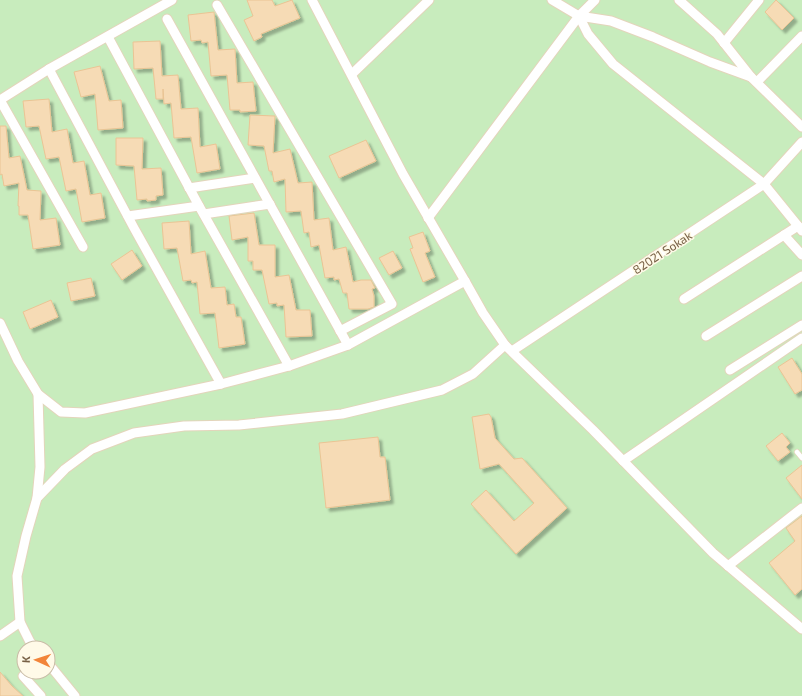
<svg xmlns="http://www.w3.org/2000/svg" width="802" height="696" viewBox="0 0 802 696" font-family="'Exo 2',sans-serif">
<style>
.green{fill:#c8ecbd;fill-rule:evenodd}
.building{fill:#f6dbb5;stroke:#eac494;filter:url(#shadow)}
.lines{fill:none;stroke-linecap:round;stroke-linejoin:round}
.service-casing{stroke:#e3d5bb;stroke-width:6}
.minor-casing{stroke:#e3d5bb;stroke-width:11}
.service{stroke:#fff;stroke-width:4.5}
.minor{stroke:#fff;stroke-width:9}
.labels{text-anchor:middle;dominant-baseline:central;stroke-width:3;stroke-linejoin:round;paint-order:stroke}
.street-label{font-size:12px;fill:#776045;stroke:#fffae8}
</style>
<defs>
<filter id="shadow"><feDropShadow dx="3.5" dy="3.5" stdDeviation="1" flood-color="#0004"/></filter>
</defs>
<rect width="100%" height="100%" fill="#fef8e0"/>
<path class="green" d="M0,0H802V696H0ZM24,648H48V672H24Z"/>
<g class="building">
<polygon points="247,0 272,0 275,6 292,0 300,18 261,34 262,37 254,41 244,20 253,16"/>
<polygon points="776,0 794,18 782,30 765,12"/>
<polygon points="214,12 218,50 235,49 237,83 253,82 256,111 240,112 240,110 230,110 227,75 211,76 208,42 202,43 201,40 191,41 188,15"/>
<polygon points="160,41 162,76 178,75 181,109 198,108 200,147 216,144 220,169 197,173 191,137 174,138 171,103 164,104 163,89 163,99 156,99 153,68 134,69 133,42"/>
<polygon points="100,66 109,101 121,100 123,128 98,130 95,94 81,97 74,72"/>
<polygon points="49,99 52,132 67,129 73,163 84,161 90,195 101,193 105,218 82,222 76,189 66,191 59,157 46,159 39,126 26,127 23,101"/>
<polygon points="250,115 275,116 273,153 290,149 298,183 312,182 314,220 329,218 333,250 346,247 353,282 361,280 371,280 375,288 372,289 374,296 374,307 368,309 349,309 347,293 343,293 339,279 334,280 334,277 325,278 319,245 311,247 309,232 304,233 301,211 286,212 285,179 274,182 272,171 269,171 264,146 248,145"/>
<polygon points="0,126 6,126 9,158 20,156 27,190 41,191 40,220 56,218 60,245 33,249 28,215 19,215 19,206 18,206 19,183 4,186 2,174 0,175"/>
<polygon points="116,138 143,138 142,169 161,168 163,195 156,196 156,200 147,201 147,199 137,200 134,166 116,165"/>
<polygon points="366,140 376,161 339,178 329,156"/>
<polygon points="254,213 259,245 275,245 275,277 289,275 296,310 310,310 312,336 286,337 284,305 277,306 277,303 269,304 262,270 253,270 253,261 248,261 248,237 232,240 229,216"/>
<polygon points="189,221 191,254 205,251 211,288 225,287 227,305 234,304 236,317 241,317 245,344 219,348 215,313 200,314 197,282 192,283 191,280 183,281 177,248 164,249 162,223"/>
<polygon points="423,232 430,251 425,253 435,277 423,282 410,249 413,248 409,237"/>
<polygon points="132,250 142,266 122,280 111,264"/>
<polygon points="393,251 402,268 389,275 379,258"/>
<polygon points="91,278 95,296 71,301 67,283"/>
<polygon points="51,300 58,317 30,329 23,312"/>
<polygon points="792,358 802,374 802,390 795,394 778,367"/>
<polygon points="489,414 491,417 495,438 514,459 522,458 567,508 516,554 471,504 486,490 514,521 534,503 499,464 480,469 472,417"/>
<polygon points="782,433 790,443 786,447 790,452 778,461 766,446"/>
<polygon points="378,437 380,457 385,457 390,500 326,508 319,443"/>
<polygon points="802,465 802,499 786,478"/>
<polygon points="802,516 802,589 795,595 769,563 795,541 786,528"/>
<polygon points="0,672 12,686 23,696 0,696"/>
</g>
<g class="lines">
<g class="service-casing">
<polyline id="service" points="797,452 802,458"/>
</g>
<g class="minor-casing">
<g id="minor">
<polyline points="172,0 49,69 134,228 221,384"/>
<polyline points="312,0 403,174 465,281 483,313 505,345 593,430 713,553 802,629"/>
<polyline points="552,0 579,16 611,21 653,37 710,62 751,77"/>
<polyline points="679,0 717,34 751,77 802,127"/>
<polyline points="217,5 392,304 340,331"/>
<polyline points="579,16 588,34 613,64 764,184 802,231"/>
<polyline points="167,19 348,345"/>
<polyline points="108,37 199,206 289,366"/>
<polyline points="724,43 759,0"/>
<polyline points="352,74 429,0"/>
<polyline points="757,82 802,36"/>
<polyline points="0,100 83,247"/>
<polyline points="0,100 49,69"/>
<polyline points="189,188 255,178"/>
<polyline points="204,214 270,204"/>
<polyline points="128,216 199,206"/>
<polyline points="428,218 579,16 595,0"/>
<polyline points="784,235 802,255"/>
<polyline points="684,299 798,226"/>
<polyline points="0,323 18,361 38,394 61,412 85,413 221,384 289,366 348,345 465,281"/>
<polyline points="706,336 802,276"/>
<polyline points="512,351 764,184 802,142"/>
<polyline points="730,370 802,325"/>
<polyline points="623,461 802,338"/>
<polyline points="37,498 65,469 92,449 134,433 184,426 239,425 342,414 442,390 473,374 505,345"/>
<polyline points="728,566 802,508"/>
<polyline points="0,636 20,622"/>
<polyline points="35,648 30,642 20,622 17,576 26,536 37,498 40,467 38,394"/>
<polyline points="48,663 75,696"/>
<polyline points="23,676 41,696"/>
</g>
</g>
<use href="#service" class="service"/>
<use href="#minor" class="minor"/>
</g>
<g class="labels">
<g class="street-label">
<text transform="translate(662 252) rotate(-33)">82021 Sokak</text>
</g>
</g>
<g transform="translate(36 660) rotate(273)"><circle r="19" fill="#fffae8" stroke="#c9bca7"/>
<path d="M0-3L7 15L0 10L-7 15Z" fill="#f2853a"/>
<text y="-6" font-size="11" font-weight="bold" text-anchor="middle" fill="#776045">K</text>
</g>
</svg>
